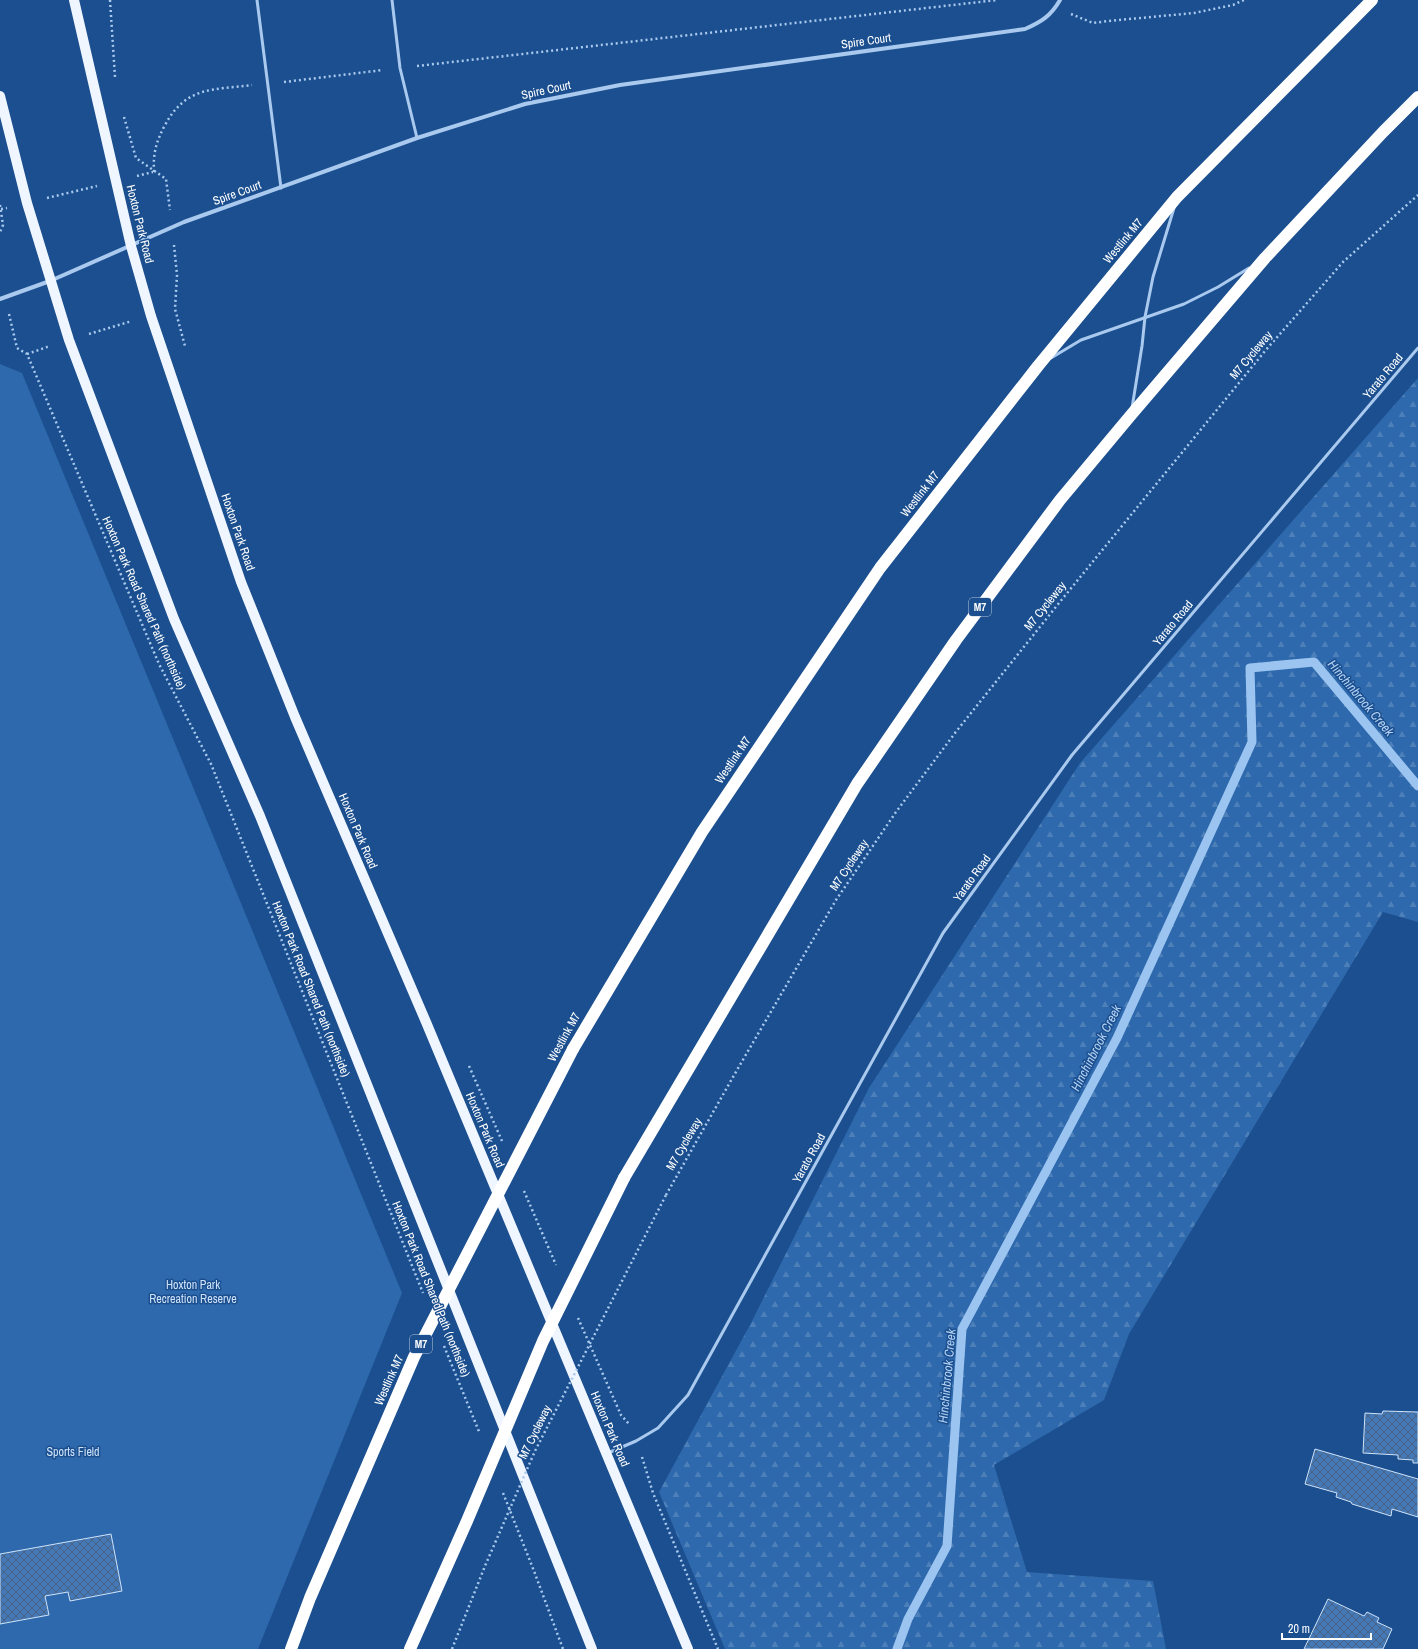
<svg xmlns="http://www.w3.org/2000/svg" width="1418" height="1649" viewBox="0 0 1418 1649" font-family="'Archivo Narrow',sans-serif">
<style>
.green{fill:#2e69ad}
.forest{fill:url(#forest-firs)}
.lines{fill:none;stroke-linecap:round;stroke-linejoin:round}
.stream{stroke:#9cc4f0;stroke-width:9}
.building{fill:url(#building-cross-hatch);stroke:#cfe3fa}
.path{stroke:#a9c9ee;stroke-width:2.5;stroke-dasharray:2 3;stroke-linecap:butt}
.lane{stroke:#a9c9ee;stroke-width:3}
.street{stroke:#a9c9ee;stroke-width:4}
.primary{stroke:#f0f6ff;stroke-width:10}
.highway{stroke:#fff;stroke-width:12}
.path-bridge{stroke:#a9c9ee;stroke-width:2.5;stroke-dasharray:2 3;stroke-linecap:butt}
.highway-bridge{stroke:#fff;stroke-width:12}
.labels{text-anchor:middle;dominant-baseline:central;stroke-width:3;stroke-linejoin:round;paint-order:stroke}
.shield{fill:#1b4f8f;stroke:#bbcadd;stroke-width:1}
.shield-label{font-size:11px;font-weight:bold;fill:#fff}
.street-label{font-size:12px;fill:#fff;stroke:#1b4f8f}
.park-label{font-size:12px;fill:#cfe3fa;stroke:#1b4f8f}
.water-label{font-size:13px;font-style:italic;fill:#b5d3f5;stroke:#1b4f8f}
</style>
<defs>
<pattern id="forest-firs" width="22" height="20" patternUnits="userSpaceOnUse"><rect width="22" height="20" fill="#2e69ad"/><path d="M5 1l3.5 6h-7zM16 11l3.5 6h-7z" fill="#4d80b9"/></pattern>
<pattern id="building-cross-hatch" width="8" height="8" patternUnits="userSpaceOnUse"><rect width="8" height="8" fill="#4478b7"/><path d="M0 0l8 8M0 8l8-8" fill="none" stroke="#486282"/></pattern>
</defs>
<rect width="100%" height="100%" fill="#1b4f8f"/>
<polygon class="green" points="0,364 22,373 402,1293 258,1649 0,1649"/>
<polygon class="forest" points="1418,378 1418,922 1383,912 1129,1334 1104,1400 994,1465 1027,1572 1153,1581 1166,1649 725,1649 659,1492 751,1323 869,1088 1080,763"/>
<g class="lines">
<polyline class="stream" points="897,1649 908,1619 947,1546 962,1329 1117,1038 1252,742 1250,668 1314,662 1418,786"/>
</g>
<g class="building">
<polygon points="1383,1411 1418,1412 1418,1463 1413,1463 1413,1460 1398,1459 1398,1455 1363,1453 1365,1413 1382,1414"/>
<polygon points="1315,1449 1418,1479 1418,1517 1392,1509 1391,1516 1352,1504 1351,1502 1336,1497 1337,1493 1305,1484"/>
<polygon points="111,1534 122,1591 70,1601 68,1592 45,1596 49,1615 0,1624 0,1554"/>
<polygon points="1328,1599 1364,1616 1367,1612 1379,1618 1377,1622 1392,1629 1383,1649 1304,1649"/>
</g>
<g class="lines">
<g class="path">
<polyline points="110,0 115,77"/>
<polyline points="1071,14 1093,23 1108,21 1194,13 1233,5 1244,0"/>
<polyline points="417,66 997,0"/>
<polyline points="284,82 383,70"/>
<polyline points="124,117 136,158 166,179 170,210"/>
<path d="M154,172C153,153 156,142 165,125C186,86 213,90 252,85"/>
<polyline points="137,176 153,172"/>
<polyline points="47,198 97,186"/>
<polyline points="0,205 3,225 0,232"/>
<polyline points="1,209 7,208"/>
<polyline points="174,245 177,275 175,309 185,346"/>
<polyline points="9,314 17,348 27,354 159,664 211,764 423,1293"/>
<polyline points="89,334 132,321"/>
<polyline points="27,354 50,346"/>
<polyline points="469,1066 502,1141"/>
<polyline points="524,1191 556,1265"/>
<polyline points="666,1195 737,1070 836,900 896,812 955,733 1059,603 1265,351 1343,262 1418,195"/>
<polyline points="578,1318 621,1415 629,1424"/>
<polyline points="444,1346 480,1434"/>
<polyline points="642,1457 653,1493 718,1649"/>
<polyline points="503,1493 534,1571 563,1649"/>
</g>
<g class="lane">
<polyline points="257,0 281,188"/>
<polyline points="392,0 400,68 417,138"/>
<polyline points="1051,358 1081,340 1184,304 1218,287 1249,268"/>
<polyline points="1132,408 1142,346 1145,317 1153,277 1174,208"/>
<polyline points="608,1453 636,1441 658,1428 688,1395 943,933 1072,755 1418,348"/>
</g>
<path class="street" d="M0,299L50,281L184,222L417,138L525,104L620,85L1025,29C1041,22 1051,16 1060,0"/>
<g class="primary">
<polyline points="74,0 131,246 151,316 241,582 295,717 426,1022 688,1649"/>
<polyline points="0,96 27,203 69,340 174,619 260,816 592,1649"/>
</g>
<g class="highway">
<polyline points="573,1049 702,832 880,568 1038,366 1177,197 1372,0"/>
<polyline points="624,1178 857,784 956,640 1060,500 1131,415 1265,258 1383,132 1418,97"/>
</g>
<polyline class="path-bridge" points="452,1649 485,1566 535,1451 666,1195"/>
<g class="highway-bridge">
<polyline points="291,1649 310,1598 414,1357 573,1049"/>
<polyline points="410,1649 467,1521 543,1341 624,1178"/>
</g>
</g>
<g class="labels">
<g class="shield">
<rect x="969" y="598" width="22" height="18" rx="3"/>
<rect x="410" y="1335" width="22" height="18" rx="3"/>
</g>
<g class="shield-label">
<text x="980" y="607">M7</text>
<text x="421" y="1344">M7</text>
</g>
<g class="street-label">
<text transform="translate(866 41) rotate(-8)">Spire Court</text>
<text transform="translate(546 90) rotate(-12)">Spire Court</text>
<text transform="translate(237 193) rotate(-20)">Spire Court</text>
<text transform="translate(140 224) rotate(76)">Hoxton Park Road</text>
<text transform="translate(1123 241) rotate(-50)">Westlink M7</text>
<text transform="translate(1251 355) rotate(-50)">M7 Cycleway</text>
<text transform="translate(1383 376) rotate(-50)">Yarato Road</text>
<text transform="translate(920 494) rotate(-52)">Westlink M7</text>
<text transform="translate(238 532) rotate(71)">Hoxton Park Road</text>
<text transform="translate(144 603) rotate(66)">Hoxton Park Road Shared Path (northside)</text>
<text transform="translate(1045 606) rotate(-51)">M7 Cycleway</text>
<text transform="translate(1173 623) rotate(-50)">Yarato Road</text>
<text transform="translate(733 760) rotate(-56)">Westlink M7</text>
<text transform="translate(358 831) rotate(67)">Hoxton Park Road</text>
<text transform="translate(849 865) rotate(-56)">M7 Cycleway</text>
<text transform="translate(972 878) rotate(-54)">Yarato Road</text>
<text transform="translate(311 989) rotate(68)">Hoxton Park Road Shared Path (northside)</text>
<text transform="translate(564 1037) rotate(-61)">Westlink M7</text>
<text transform="translate(485 1130) rotate(67)">Hoxton Park Road</text>
<text transform="translate(684 1144) rotate(-60)">M7 Cycleway</text>
<text transform="translate(809 1158) rotate(-61)">Yarato Road</text>
<text transform="translate(431 1289) rotate(68)">Hoxton Park Road Shared Path (northside)</text>
<text transform="translate(389 1380) rotate(-66)">Westlink M7</text>
<text transform="translate(610 1429) rotate(67)">Hoxton Park Road</text>
<text transform="translate(535 1432) rotate(-64)">M7 Cycleway</text>
</g>
<g class="park-label">
<text x="193" y="1285">Hoxton Park<tspan x="193" dy="14">Recreation Reserve</tspan></text>
<text x="73" y="1452">Sports Field</text>
</g>
<g class="water-label">
<text transform="translate(1361 698) rotate(50)">Hinchinbrook Creek</text>
<text transform="translate(1096 1048) rotate(-63)">Hinchinbrook Creek</text>
<text transform="translate(947 1376) rotate(-85)">Hinchinbrook Creek</text>
</g>
</g>
<path d="M1282 1633v6h89v-6" fill="none" stroke="#ffffff" stroke-width="2"/>
<text x="1288" y="1633" font-size="12" fill="#ffffff" stroke="#1b4f8f" stroke-width="3" paint-order="stroke">20 m</text>
</svg>
